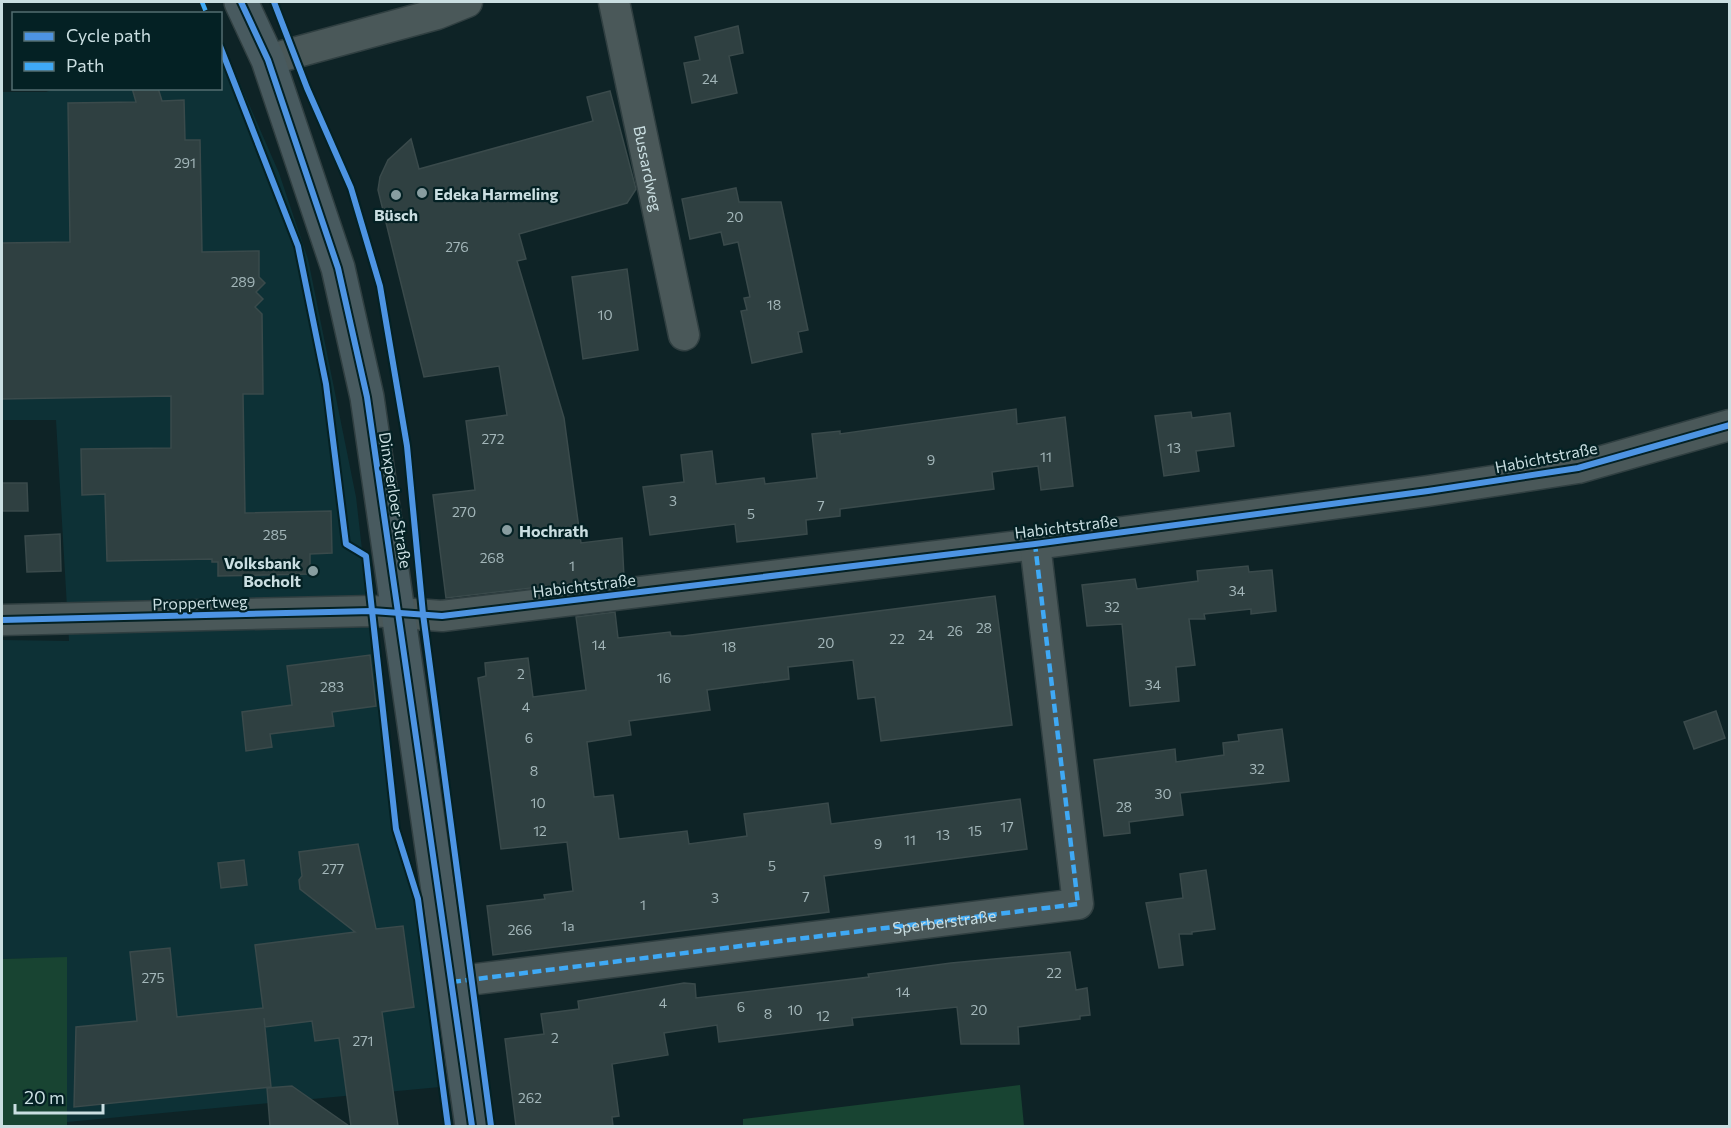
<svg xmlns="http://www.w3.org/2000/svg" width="1731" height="1128" viewBox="0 0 1731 1128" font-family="Commissioner,sans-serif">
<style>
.built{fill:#0d3136}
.green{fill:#184432}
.building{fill:#2f4041;stroke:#3a4a4b;stroke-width:1.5}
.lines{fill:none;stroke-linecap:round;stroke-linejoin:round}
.minor-casing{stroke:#303f41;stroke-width:33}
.major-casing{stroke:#303f41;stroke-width:36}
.minor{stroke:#4a5859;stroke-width:30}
.major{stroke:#485a5f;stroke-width:33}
.quiet{stroke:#3fa9f5;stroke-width:4.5;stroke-dasharray:9 4.5;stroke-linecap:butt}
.cycleway-casing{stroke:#042124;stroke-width:10}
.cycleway{stroke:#4d94e3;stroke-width:6}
.poi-dot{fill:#889da0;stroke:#042124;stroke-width:2}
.labels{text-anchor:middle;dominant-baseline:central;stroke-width:4.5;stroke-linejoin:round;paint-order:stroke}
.number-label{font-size:14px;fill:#a3b6b9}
.street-label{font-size:16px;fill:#cadee1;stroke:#042124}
.poi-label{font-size:16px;font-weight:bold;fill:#cadee1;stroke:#042124;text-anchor:start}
</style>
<rect width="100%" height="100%" fill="#0e2326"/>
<polygon class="built" points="220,38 279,173 308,259 356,497 390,794 400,855 414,901 440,1087 67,1122 67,958 2,959 2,640 69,641 56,420 2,420 2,92 46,92 56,88 220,88"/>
<g class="green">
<polygon points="67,957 67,1126 2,1126 2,959"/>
<polygon points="1020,1085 1024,1126 743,1126 743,1119"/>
</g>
<g class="building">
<polygon points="738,26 743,53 729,56 737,93 692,103 684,63 700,60 695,37"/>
<polygon points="132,88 158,88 162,101 184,100 185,140 200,140 202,252 259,251 259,277 265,283 256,292 263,299 255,307 262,314 263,394 243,394 245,513 331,511 332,553 310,554 310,574 218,576 218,562 212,562 212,559 107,561 105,494 82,495 81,449 171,448 171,396 2,399 2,243 70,242 68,103 136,102"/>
<polygon points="610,91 636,189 627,203 519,234 526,259 517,261 564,418 581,543 622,538 624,577 446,598 433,495 475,490 466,421 507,415 499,366 424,377 378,190 380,177 388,160 411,139 419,169 593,121 587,97"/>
<polygon points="736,188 739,202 781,202 808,330 798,332 802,352 752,363 741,311 747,310 744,298 750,297 738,242 724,245 721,232 690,239 682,199"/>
<polygon points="627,269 638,350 583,359 572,277"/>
<polygon points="1016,409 1017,424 1065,417 1073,486 1041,490 1038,466 992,472 994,489 840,509 840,516 806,520 807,534 737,542 735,524 650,535 643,487 684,482 681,455 712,451 716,484 764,478 765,484 817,478 812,434 840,431 840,434"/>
<polygon points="1191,412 1192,418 1230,413 1234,446 1196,451 1199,471 1164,476 1155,416"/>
<polygon points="2,483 27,483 28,511 2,511"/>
<polygon points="60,534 61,571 27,572 25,536"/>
<polygon points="1248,566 1249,572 1272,570 1276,611 1251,614 1251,609 1204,614 1205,619 1189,619 1195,665 1176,667 1179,701 1130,706 1122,624 1087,626 1082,585 1135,579 1137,589 1198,581 1197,571"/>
<polygon points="995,596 1012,725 881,741 875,697 858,699 853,660 788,667 789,679 707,690 710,710 629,721 631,735 587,742 594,797 613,795 619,839 687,831 689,844 747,836 744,814 828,803 831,824 1020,799 1027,849 824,876 829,912 493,955 487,906 545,899 544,895 573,891 567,842 501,849 478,678 486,676 485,663 528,658 533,697 586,690 576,617 615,612 618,638 670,632 671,636 683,636"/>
<polygon points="370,655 376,706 332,712 334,726 270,734 272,747 246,751 242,712 292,705 287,666"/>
<polygon points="1716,711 1725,738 1694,749 1684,722"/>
<polygon points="1282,729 1289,781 1180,793 1183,815 1129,822 1130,833 1104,836 1094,760 1175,749 1176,762 1224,755 1223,743 1239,741 1238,735"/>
<polygon points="358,844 376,929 403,926 414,1007 382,1012 398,1126 351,1126 339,1038 315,1041 312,1021 265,1027 264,1018 271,1087 74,1107 76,1027 137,1021 130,952 170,948 177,1017 263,1008 255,945 355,932 300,889 299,880 302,876 299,852"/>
<polygon points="244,860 247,885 221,888 218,863"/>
<polygon points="1206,870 1215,929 1192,932 1192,934 1179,934 1183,965 1159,968 1146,903 1183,898 1180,874"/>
<polygon points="1070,952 1076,990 1087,988 1090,1015 1080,1016 1080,1019 1018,1027 1019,1044 961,1044 957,1007 852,1018 853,1025 719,1042 717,1025 664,1033 668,1055 612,1064 619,1116 612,1117 613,1126 516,1126 505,1039 544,1034 541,1014 579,1009 578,1001 684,983 695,984 696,998 869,977 868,974 951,963"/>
<polygon points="292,1086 349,1126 270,1126 267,1088"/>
</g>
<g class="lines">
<g class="minor-casing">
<g id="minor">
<path id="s1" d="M614,2L684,335"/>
<polyline points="268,60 437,14 467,2"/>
<polyline points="2,620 372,611 442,616 1035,544 1428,491 1578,468 1730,425"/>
<path id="s2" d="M452,982L1078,904L1035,544"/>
</g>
</g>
<g class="major-casing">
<polyline id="major" points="241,2 268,60 338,268 367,397 472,1126"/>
</g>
<use href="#minor" class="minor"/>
<use href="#major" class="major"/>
<g class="quiet">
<polyline points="202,2 207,14"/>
<polyline points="452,982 1078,904 1035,544"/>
</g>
<g class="cycleway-casing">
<g id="cycleway">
<polyline points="241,2 268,60 338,268 367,397 472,1126"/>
<polyline points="274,2 307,88 351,188 380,286 407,446 423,614 491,1126"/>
<polyline points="220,46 298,246 326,384 346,544 366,556 396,829 418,899 448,1126"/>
<polyline points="2,620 372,611 442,616 1035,544 1428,491 1578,468 1730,425"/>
</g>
</g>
<use href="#cycleway" class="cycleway"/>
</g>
<g class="poi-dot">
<circle cx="422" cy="193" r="6"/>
<circle cx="396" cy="195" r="6"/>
<circle cx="507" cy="530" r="6"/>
<circle cx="313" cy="571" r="6"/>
</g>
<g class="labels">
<g class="number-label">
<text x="710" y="78">24</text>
<text x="185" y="162">291</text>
<text x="735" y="216">20</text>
<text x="457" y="246">276</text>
<text x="243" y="281">289</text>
<text x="774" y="304">18</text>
<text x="605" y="314">10</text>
<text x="493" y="438">272</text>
<text x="1174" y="447">13</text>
<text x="1046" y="456">11</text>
<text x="931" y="459">9</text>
<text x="673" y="500">3</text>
<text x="821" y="505">7</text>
<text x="464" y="511">270</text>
<text x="751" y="513">5</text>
<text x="275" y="534">285</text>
<text x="492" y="557">268</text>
<text x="572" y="565">1</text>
<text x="1237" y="590">34</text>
<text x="1112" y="606">32</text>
<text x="984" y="627">28</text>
<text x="955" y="630">26</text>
<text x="926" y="634">24</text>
<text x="897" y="638">22</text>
<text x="826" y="642">20</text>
<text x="599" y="644">14</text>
<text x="729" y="646">18</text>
<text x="521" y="673">2</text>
<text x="664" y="677">16</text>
<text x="1153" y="684">34</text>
<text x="332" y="686">283</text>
<text x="526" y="706">4</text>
<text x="529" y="737">6</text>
<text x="1257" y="768">32</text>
<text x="534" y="770">8</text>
<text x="1163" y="793">30</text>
<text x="538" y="802">10</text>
<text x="1124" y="806">28</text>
<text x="1007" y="826">17</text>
<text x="540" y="830">12</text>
<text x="975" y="830">15</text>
<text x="943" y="834">13</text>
<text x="910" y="839">11</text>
<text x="878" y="843">9</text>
<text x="772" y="865">5</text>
<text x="333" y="868">277</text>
<text x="806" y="896">7</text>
<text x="715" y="897">3</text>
<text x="643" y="904">1</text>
<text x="568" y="925">1a</text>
<text x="520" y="929">266</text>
<text x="1054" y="972">22</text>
<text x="153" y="977">275</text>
<text x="903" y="991">14</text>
<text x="663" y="1002">4</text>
<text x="741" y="1006">6</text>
<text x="795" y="1009">10</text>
<text x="979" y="1009">20</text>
<text x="768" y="1013">8</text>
<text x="823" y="1015">12</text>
<text x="555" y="1037">2</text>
<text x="363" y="1040">271</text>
<text x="530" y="1097">262</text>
</g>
<g class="street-label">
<text stroke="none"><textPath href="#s1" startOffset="170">Bussardweg</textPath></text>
<text transform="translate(1546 457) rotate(-11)">Habichtstraße</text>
<text transform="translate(396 500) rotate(81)">Dinxperloer Straße</text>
<text transform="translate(1066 526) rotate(-7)">Habichtstraße</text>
<text transform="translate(584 585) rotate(-7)">Habichtstraße</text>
<text transform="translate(200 602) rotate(-2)">Proppertweg</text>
<text stroke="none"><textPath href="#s2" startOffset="496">Sperberstraße</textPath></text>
</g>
<g class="poi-label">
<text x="434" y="193">Edeka Harmeling</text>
<text x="396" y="214" text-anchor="middle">Büsch</text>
<text x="519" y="530">Hochrath</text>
<text x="301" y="562" text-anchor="end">Volksbank<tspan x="301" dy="18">Bocholt</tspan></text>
</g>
</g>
<rect width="1731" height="1128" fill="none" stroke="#cadee1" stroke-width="6"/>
<rect x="12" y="12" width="210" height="78" fill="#042124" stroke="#536d70" stroke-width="1.5"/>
<rect x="24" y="32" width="30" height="9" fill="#4d94e3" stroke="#536d70" stroke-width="1.5"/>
<text x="66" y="42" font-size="18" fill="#cadee1">Cycle path</text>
<rect x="24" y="62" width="30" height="9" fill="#3fa9f5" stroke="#536d70" stroke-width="1.5"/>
<text x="66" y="72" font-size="18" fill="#cadee1">Path</text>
<path d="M15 1104v9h88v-9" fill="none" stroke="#cadee1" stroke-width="3"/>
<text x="24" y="1104" font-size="18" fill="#cadee1" stroke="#042124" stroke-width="4.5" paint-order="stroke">20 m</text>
</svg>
